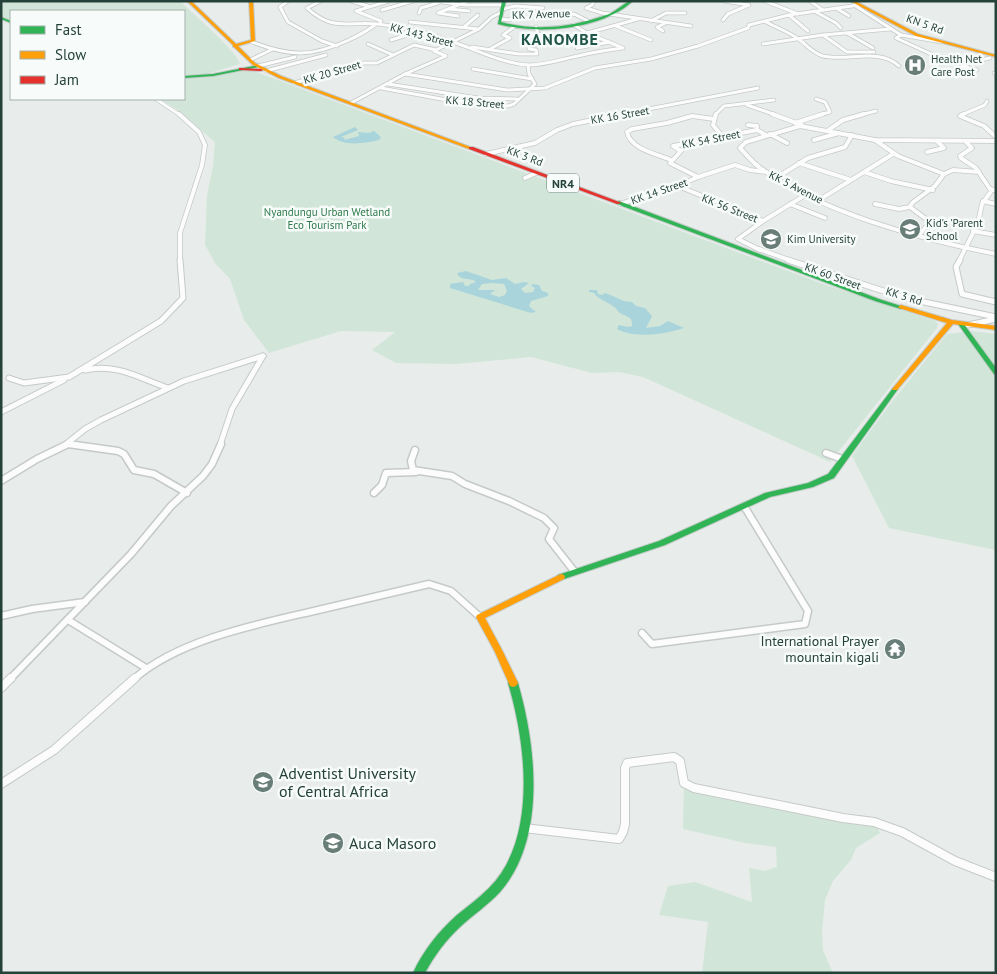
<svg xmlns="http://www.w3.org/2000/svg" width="997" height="974" viewBox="0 0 997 974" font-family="'PT Sans',sans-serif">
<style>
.green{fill:#d1e6d8}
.water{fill:#a9d4db;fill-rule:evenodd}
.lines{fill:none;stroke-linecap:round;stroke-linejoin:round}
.street-far4-casing{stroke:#c5cac8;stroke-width:4.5}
.street-far3-casing{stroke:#c5cac8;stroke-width:5.5}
.street-far2-casing{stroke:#c5cac8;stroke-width:7}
.street-far1-casing{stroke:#c5cac8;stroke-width:9}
.street-casing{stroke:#c5cac8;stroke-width:10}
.fast-casing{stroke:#c3cbc8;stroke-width:2}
.slow-casing{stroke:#c3cbc8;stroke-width:2}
.jam-casing{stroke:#c3cbc8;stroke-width:2}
.street-far4{stroke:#fcfcfc;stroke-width:3}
.street-far3{stroke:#fcfcfc;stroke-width:4}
.street-far2{stroke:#fcfcfc;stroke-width:5}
.street-far1{stroke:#fcfcfc;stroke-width:6}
.street{stroke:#fcfcfc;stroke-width:8}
.fast{fill:#30b455;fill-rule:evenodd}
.slow{fill:#ff9f0a;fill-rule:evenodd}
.jam{fill:#e5322d;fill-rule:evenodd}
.labels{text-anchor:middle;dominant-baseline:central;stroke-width:5;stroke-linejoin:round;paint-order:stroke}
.far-street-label{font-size:11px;fill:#24423a;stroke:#f7fbf9}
.far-poi-label{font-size:11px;fill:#24423a;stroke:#f7fbf9;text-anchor:start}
.far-park-label{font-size:11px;fill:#2d7a4b;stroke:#f7fbf9}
.shield{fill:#f7fbf9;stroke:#637a73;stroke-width:1}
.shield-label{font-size:12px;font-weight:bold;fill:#24423a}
.poi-label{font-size:14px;fill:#24423a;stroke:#f7fbf9;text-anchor:end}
.far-district-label{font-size:16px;font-weight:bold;letter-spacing:1px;fill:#1f5548;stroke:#f7fbf9}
.near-poi-label{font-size:16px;fill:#24423a;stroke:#f7fbf9;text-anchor:start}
</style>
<rect width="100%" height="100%" fill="#e8edeb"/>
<g class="green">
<path d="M1,1H180C191,12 239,53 240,64L207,74L184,75V11H11V20L1,16Z"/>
<polygon points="251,70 820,283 935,321 938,324 937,328 830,462 643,377 619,372 592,373 531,357 456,364 396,363 372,350 395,332 341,331 269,353 244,320 230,279 215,263 205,245 207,195 213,166 215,142 175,108 160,99 184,99 184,78 205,78"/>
<polygon points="972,331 996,334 996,550 889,528 852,456 890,404 947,334"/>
<polygon points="684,783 874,822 880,833 856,848 851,860 833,881 825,900 822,932 823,950 833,973 702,973 708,922 659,915 668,886 695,882 752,902 749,868 764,871 777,867 776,847 745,843 683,829"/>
</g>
<g class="water">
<path d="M355,127L358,130L341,137L345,138L344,140L359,136L358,132L369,133L374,131L381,137L379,140C366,143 345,147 333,137Z"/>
<path d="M466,271L492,280L506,278L515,284L524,282L529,283L521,289L525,293L533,292L535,288L531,286L533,284L539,285L542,291L548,293V296L531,301L529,306L536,312L531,313L450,288V284L463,282L465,286H469L470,284L476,282C471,277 461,282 457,273ZM492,283L504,284L507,291L505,295L499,297L490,294L495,290H478L482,284Z"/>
<path d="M589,290H597L598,294L603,295L604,293C614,295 621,302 632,302L636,306L645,308L652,316L646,328L660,326L668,321L684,328C665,334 635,339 617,329L619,325L628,327L632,326C633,316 626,317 620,313C617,311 617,308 614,307C607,301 600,301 594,293L589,292Z"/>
</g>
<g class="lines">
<g class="street-far4-casing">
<g id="street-far4">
<polyline points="288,1 280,7 288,22 322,41 337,46"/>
<path d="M321,1L307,8C333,32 348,21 378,24C404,27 432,34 456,43C479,51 505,64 529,65C546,65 562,59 578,56C593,52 608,50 623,48L587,33L574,25"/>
<polyline points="351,1 368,6"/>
<polyline points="433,1 466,5 503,5"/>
<polyline points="594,1 592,5 586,8 602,13 691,26"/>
<polyline points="765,1 798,14"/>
<polyline points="810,1 823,10"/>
<polyline points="854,5 901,35 896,38 942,59"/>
<polyline points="836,8 849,16"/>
<polyline points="449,9 469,11"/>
<polyline points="503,9 515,6 543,8"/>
<polyline points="382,10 413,1"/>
<polyline points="814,11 836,23 841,28"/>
<polyline points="419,13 421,8 438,3"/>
<polyline points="551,15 574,14 588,21"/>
<polyline points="789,15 808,31"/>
<polyline points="458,16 438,13 468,1"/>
<polyline points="500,19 509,20 517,15"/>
<polyline points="723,20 728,14 749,5 724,1"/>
<polyline points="651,21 666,13 685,13"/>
<polyline points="410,22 478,29"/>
<path d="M766,22C776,27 788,32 797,38C806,44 812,53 823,56C848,62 878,47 899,66"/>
<polyline points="380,24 381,21 356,11 389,1"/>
<polyline points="616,26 651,40"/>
<polyline points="464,27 478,15"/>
<polyline points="663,31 657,27 666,23"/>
<polyline points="587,33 638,19"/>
<polyline points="847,33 873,48"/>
<polyline points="823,35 847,52 874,52"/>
<polyline points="901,35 942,42"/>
<polyline points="391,40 414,33"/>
<path d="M252,42C291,57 311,57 349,40C359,35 368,31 376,24"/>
<polyline points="368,44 393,55"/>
<polyline points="763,44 823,35 890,29"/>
<polyline points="472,47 519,54 537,54 536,50 529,49 529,46 550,43 548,36 538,34 536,27"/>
<polyline points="577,48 610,42"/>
<polyline points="490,49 510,38 503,35 514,27"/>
<polyline points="250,60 273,49"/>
<polyline points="258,66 295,57"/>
<polyline points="962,66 977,70"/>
<polyline points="473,69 532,79"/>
<polyline points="957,69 972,62 990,58"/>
<polyline points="266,71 326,55"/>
<polyline points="994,73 996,73"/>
<polyline points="405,74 507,90 545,88 595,68 651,59 698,46 748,28 749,25 789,15 859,5"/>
<polyline points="294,83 364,63 377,63 414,45 436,50 479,29 492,17 502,12"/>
<polyline points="388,84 478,98 517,99"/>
<polyline points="381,88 447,100 508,106 514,104 535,84 529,74 528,65"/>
<polyline points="156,99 180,115"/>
<polyline points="816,99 825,102 830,112 819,115"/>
<polyline points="351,103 405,74 446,56 434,51"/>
<polyline points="747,105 776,115"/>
<polyline points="617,115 758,88"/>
<polyline points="715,115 724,106 774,100"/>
<polyline points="860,115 876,111"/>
<polyline points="961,115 985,105 987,101"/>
</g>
</g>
<g class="street-far3-casing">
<g id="street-far3">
<polyline points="179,114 199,132 205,145 202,165 180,233 180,261"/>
<polyline points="716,114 713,125 722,136"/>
<polyline points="772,114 802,125"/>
<polyline points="964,114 960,116 984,126 996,137"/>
<polyline points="795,123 823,114"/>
<polyline points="748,125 757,126 757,130 766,135"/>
<polyline points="757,130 673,146 681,151 670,163 698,177 735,165 750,170 766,172"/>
<polyline points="827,131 843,120 864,114"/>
<polyline points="770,134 787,143"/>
<polyline points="814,140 839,133"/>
<polyline points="875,140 898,156 944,174"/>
<path d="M996,141L875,140L800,126L746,142L740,148C746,154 752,162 759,167C819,212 923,240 996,254"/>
<polyline points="966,142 972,148 960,156 961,158 976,168 990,189 994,190"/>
<polyline points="927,152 944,148 937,141"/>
<polyline points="486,154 535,143 557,130 573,124 623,114"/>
<path d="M671,160C657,154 630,149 627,132L632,129L667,123L692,116L714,119"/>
<polyline points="799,163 851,180"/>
<polyline points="864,172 891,181 933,190"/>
<polyline points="525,178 536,173"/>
<polyline points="776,178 808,158 845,147 852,135"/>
<polyline points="678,186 763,221 807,194"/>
<polyline points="819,200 893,154"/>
<polyline points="983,201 996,204"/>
<polyline points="620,204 678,186 698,177"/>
<polyline points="790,204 825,218"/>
<polyline points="875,204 899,209 910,207"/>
<polyline points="973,231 996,235"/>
<polyline points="919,235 930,222 910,207 912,203 935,186 944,174 953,170 979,172"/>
<polyline points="759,249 792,261"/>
<polyline points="760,250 738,239 763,221"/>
<polyline points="959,261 978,223 982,204 992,190"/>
</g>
</g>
<g class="street-far2-casing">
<g id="street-far2">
<polyline points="788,260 905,298 996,317"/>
<polyline points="960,260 956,267 962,294 996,302"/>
<polyline points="968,325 996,319"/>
<path d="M85,370C116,363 139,378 168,388"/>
<polyline points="9,378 24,383 69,377 161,321 183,298 180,260"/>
<polyline points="1,412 64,380"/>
<polyline points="68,444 77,445"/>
<polyline points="65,445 85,429 101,420 184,381 263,356"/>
<polyline points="220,445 232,409 263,356"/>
</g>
</g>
<g class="street-far1-casing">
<g id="street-far1">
<polyline points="68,444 118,451 124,454 134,470 154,474 187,493"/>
<polyline points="415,450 411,461 413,470 452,476 465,484 509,501 544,518 554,528 549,539 574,571"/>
<polyline points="826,453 842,459"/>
<polyline points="1,481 37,459 68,444"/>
<polyline points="374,493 382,485 386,473 416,472"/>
<polyline points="1,616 32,609 85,602"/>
<polyline points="68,620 146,668"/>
<polyline points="642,633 652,644 805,624 808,611 744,506"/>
<polyline points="10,679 131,554 171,506 203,476 212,464 221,444"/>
<path d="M134,679C178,640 257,624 314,611C352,602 391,593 429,584L451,591L480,617"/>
</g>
</g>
<g class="street-casing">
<g id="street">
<polyline points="1,688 11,678"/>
<polyline points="1,784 54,750 135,678"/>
<polyline points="524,828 619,839 623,832 625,824 625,768 627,763 674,757 680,761 684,783 694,788 843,818 874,822 902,832 955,861 996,877"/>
</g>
</g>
<g class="fast-casing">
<g id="fast">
<path d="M502,1H506L501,22C537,32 574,27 609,14C617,11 625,1 633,1C601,30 538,35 498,24Z"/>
<polygon points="1,17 11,21 11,23 1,19"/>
<polygon points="258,65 259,65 259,67 213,76 184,78 184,76 213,74"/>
<polygon points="619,201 879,299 904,307 901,309 875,301 617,204 616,203"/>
<polygon points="961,322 963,323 996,368 996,375 994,374 958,324"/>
<polygon points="895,387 898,389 834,478 813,487 770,497 665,545 564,579 558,579 557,577 558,575 659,541 765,493 808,483 828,474 893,388"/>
<path d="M513,679L516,680L518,683C536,746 547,838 500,892C488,905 473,915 460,927C446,940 434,956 425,973H413C423,951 439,931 457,915C468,906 479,898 489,888C538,839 526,743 508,683L510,680Z"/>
</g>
</g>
<g class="slow-casing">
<g id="slow">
<polygon points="187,1 191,1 236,44 251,40 249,1 253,1 255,41 238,46 255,63 281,76 473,148 469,149 279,78 253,65 234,47 233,47 233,45"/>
<polygon points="850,1 855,1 918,34 996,55 996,57 916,36"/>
<polygon points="901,305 952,320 996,326 996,330 953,324 897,390 893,390 892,389 893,388 947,323 899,308 898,307"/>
<polygon points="561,574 564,575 565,577 564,579 485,618 503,652 518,683 516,686 513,687 510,686 495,652 476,617 477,615"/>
</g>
</g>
<g class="jam-casing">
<g id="jam">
<polygon points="240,68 261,69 263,70 261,71 239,70 239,68"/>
<polygon points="469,147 473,147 622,203 617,204 469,149"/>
</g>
</g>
<use href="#street-far4" class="street-far4"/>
<use href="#street-far3" class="street-far3"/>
<use href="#street-far2" class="street-far2"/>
<use href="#street-far1" class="street-far1"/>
<use href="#street" class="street"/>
<use href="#fast" class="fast"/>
<use href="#slow" class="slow"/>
<use href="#jam" class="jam"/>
</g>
<defs>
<g id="hospital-disc" transform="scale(1.125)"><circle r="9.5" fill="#697e78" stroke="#f7fbf9"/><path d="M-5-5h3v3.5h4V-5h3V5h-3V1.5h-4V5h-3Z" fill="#fff"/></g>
<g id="school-disc" transform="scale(1.125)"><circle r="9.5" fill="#697e78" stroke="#f7fbf9"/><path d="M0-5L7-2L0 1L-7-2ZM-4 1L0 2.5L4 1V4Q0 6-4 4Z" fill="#fff"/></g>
<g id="temple-disc" transform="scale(1.125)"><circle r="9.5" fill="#697e78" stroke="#f7fbf9"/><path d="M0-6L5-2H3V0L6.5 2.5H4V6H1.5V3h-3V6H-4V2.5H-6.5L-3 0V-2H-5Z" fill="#fff"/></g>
<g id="university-disc" transform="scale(1.125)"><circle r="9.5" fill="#697e78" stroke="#f7fbf9"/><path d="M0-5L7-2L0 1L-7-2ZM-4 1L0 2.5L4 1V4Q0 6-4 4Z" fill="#fff"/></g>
</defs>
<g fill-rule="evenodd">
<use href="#hospital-disc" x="915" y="65"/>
<use href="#school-disc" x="910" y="229"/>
<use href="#school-disc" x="771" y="239"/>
<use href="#temple-disc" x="895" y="649"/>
<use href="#university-disc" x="263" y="782"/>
<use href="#school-disc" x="333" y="843"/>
</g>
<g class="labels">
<g class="far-street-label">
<text transform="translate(541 14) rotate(-2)">KK 7 Avenue</text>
<text transform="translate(925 24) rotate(20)">KN 5 Rd</text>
<text transform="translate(422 35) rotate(15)">KK 143 Street</text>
<text transform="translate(332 72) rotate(-16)">KK 20 Street</text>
<text transform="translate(475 102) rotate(5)">KK 18 Street</text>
<text transform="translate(620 115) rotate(-10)">KK 16 Street</text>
<text transform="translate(711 139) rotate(-11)">KK 54 Street</text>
<text transform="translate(525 156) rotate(21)">KK 3 Rd</text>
<text transform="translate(796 187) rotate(27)">KK 5 Avenue</text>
<text transform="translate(659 191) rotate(-19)">KK 14 Street</text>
<text transform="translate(730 208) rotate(22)">KK 56 Street</text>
<text transform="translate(833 276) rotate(20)">KK 60 Street</text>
<text transform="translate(904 296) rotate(17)">KK 3 Rd</text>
</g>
<g class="far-poi-label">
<text x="931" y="59">Health Net<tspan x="931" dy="13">Care Post</tspan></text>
<text x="926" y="223">Kid's 'Parent<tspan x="926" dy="13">School</tspan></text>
<text x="787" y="239">Kim University</text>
</g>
<g class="far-park-label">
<text x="327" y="212">Nyandungu Urban Wetland<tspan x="327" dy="13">Eco Tourism Park</tspan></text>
</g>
<rect class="shield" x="547" y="173.5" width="32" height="19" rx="4"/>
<g class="shield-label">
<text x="563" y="183">NR4</text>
</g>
<g class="poi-label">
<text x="879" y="641">International Prayer<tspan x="879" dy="16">mountain kigali</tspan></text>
</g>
<g class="far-district-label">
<text x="560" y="39">KANOMBE</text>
</g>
<g class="near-poi-label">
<text x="279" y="773">Adventist University<tspan x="279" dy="18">of Central Africa</tspan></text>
<text x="349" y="843">Auca Masoro</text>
</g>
</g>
<rect width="997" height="974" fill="none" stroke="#24423a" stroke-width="5"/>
<rect x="10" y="10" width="175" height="90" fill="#f7fbf9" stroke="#a3b1ad"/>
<rect x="20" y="26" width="25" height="8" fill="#30b455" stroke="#a3b1ad"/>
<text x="55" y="35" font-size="15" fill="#24423a">Fast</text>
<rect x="20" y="51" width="25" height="8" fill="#ff9f0a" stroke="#a3b1ad"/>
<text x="55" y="60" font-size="15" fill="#24423a">Slow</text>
<rect x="20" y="76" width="25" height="8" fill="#e5322d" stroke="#a3b1ad"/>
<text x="55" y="85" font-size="15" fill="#24423a">Jam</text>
</svg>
